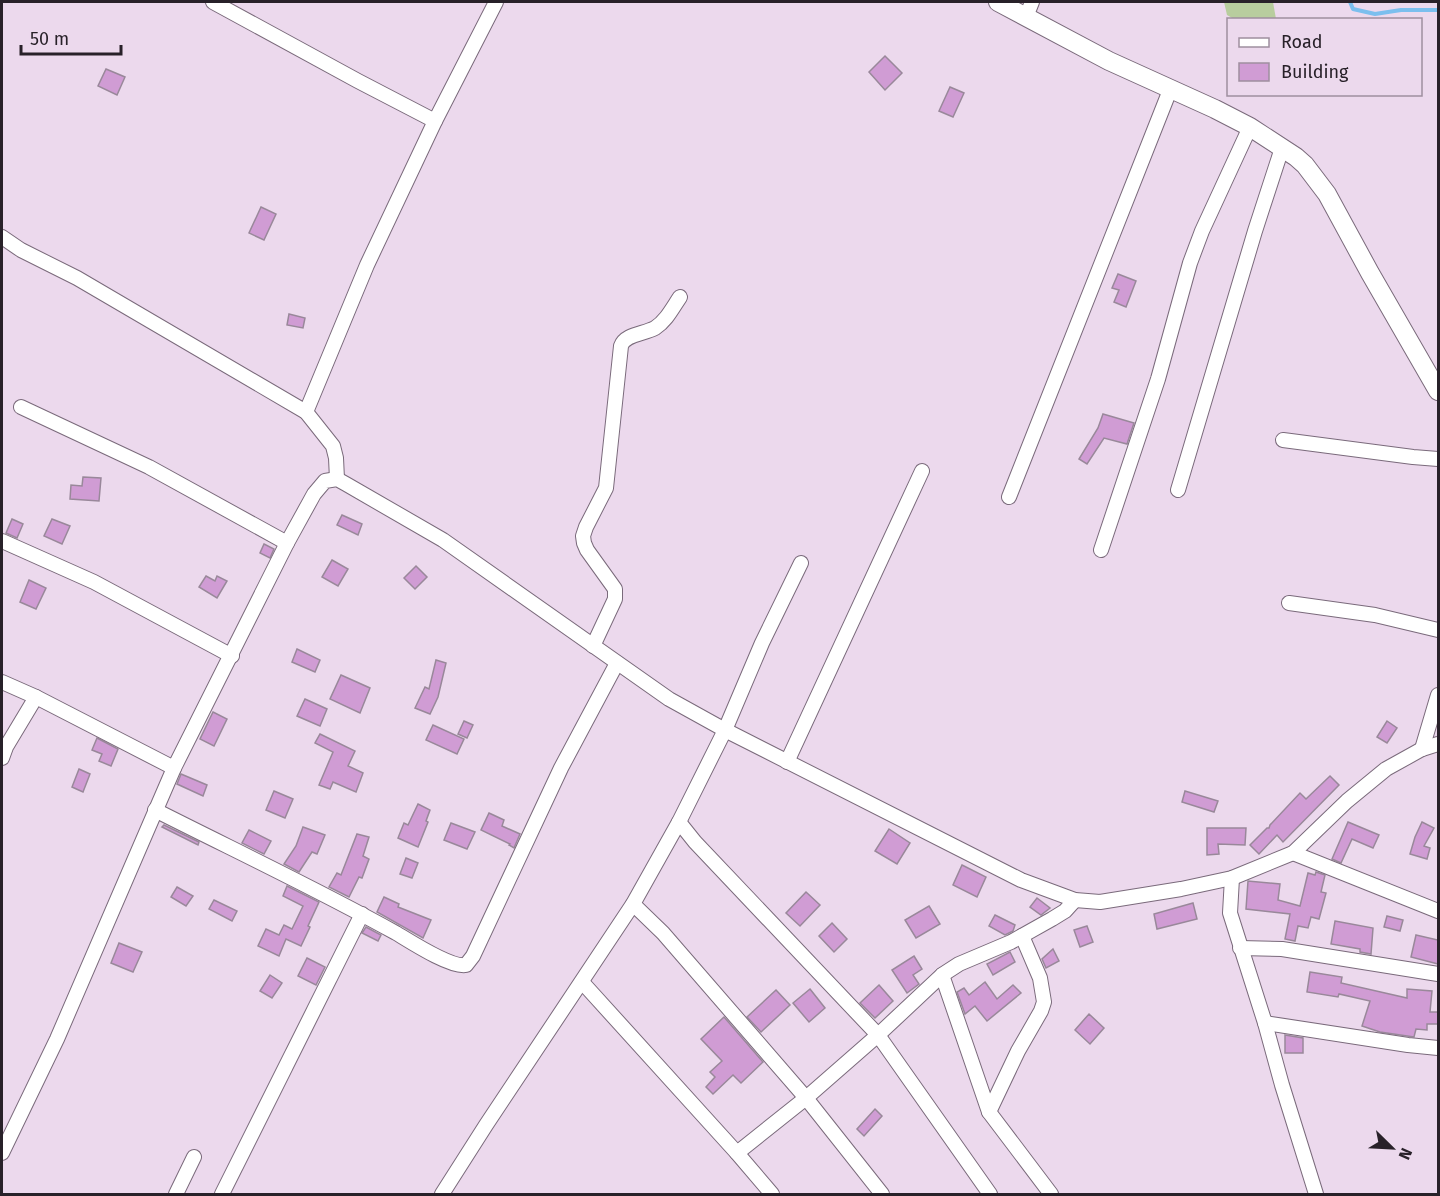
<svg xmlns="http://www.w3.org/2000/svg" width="1440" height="1196" viewBox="0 0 1440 1196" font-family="'Fira Sans',sans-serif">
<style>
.green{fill:#b8cd9e}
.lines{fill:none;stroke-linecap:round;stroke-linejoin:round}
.stream{stroke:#7bbfee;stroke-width:4}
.building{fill:#d09cd4;stroke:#99889a;stroke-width:1.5}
.minor-casing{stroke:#7a6a7b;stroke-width:16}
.tertiary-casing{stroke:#7a6a7b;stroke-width:20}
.minor{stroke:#fff;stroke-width:14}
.tertiary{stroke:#fff;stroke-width:18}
</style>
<rect width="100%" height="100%" fill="#ecd9ed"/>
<polygon class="green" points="1224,2 1273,2 1276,19 1234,19 1227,15"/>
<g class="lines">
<polyline class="stream" points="1350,2 1353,9 1375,14 1401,10 1438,10"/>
</g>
<g class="building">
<polygon points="885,56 902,73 885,90 869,72"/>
<polygon points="106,69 125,77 117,95 98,86"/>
<polygon points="950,87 964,93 953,117 939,111"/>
<polygon points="261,207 276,214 264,240 249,233"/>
<polygon points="1118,274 1136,281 1126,307 1114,302 1119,290 1112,288"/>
<polygon points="289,314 305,318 303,328 287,325"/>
<polygon points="1103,414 1134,423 1127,444 1104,438 1087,464 1079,459 1098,428"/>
<polygon points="83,477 101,478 99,501 70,499 71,485 82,486"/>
<polygon points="342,515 362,524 358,535 337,525"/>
<polygon points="12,519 23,524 17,538 6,533"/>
<polygon points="52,519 70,526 62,544 44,536"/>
<polygon points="264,544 274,549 270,558 260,553"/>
<polygon points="332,560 348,569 338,586 322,577"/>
<polygon points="416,566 427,577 415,589 404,578"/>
<polygon points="206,576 215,581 217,576 227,581 217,598 199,587"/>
<polygon points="29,580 46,588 36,609 20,602"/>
<polygon points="297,649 320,660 315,672 292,662"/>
<polygon points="436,660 446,663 438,697 430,714 415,708 425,687 429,689"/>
<polygon points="341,675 370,688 360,713 330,699"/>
<polygon points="305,699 327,709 320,726 297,716"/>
<polygon points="213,712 227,719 214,746 200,739"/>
<polygon points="464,721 473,725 467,738 458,734"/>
<polygon points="1387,721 1397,728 1387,743 1377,737"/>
<polygon points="433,725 464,739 457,754 426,740"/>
<polygon points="320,734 355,751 348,766 363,773 356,792 333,782 330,789 319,785 333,752 315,743"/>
<polygon points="97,738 118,749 111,766 99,761 102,754 92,750"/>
<polygon points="79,769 90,774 83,792 72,787"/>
<polygon points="181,774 207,785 203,796 177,784"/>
<polygon points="1330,776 1339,785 1283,842 1277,835 1259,854 1250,845 1267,828 1269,828 1270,825 1300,793 1306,799"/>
<polygon points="274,791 293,799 285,818 266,810"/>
<polygon points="1185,791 1218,801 1214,812 1182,802"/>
<polygon points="418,804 430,810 426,821 428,822 418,847 398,838 404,823 408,825"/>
<polygon points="489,813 504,820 502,826 520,834 514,848 509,845 510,844 481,830"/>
<polygon points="1348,822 1379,835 1373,848 1352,839 1341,863 1332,859"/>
<polygon points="1422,822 1434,828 1424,846 1430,848 1427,859 1410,854 1415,837"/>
<polygon points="451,823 475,832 467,849 444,840"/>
<polygon points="164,825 199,842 198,845 162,827"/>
<polygon points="303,827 325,835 317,854 312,852 299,872 284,864 296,846"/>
<polygon points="1207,828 1246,828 1245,845 1218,844 1219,854 1207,855"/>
<polygon points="889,829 910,843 897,864 875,851"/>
<polygon points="249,830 271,841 264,854 242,843"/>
<polygon points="357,834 369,837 363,856 369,859 362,878 359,877 349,897 329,887 337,873 341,875"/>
<polygon points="406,858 418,863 412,878 400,874"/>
<polygon points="962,865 986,877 977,897 953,885"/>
<polygon points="1316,872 1325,875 1321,892 1326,893 1319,919 1311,917 1308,928 1298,926 1295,941 1285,939 1290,914 1246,909 1248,881 1280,884 1278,900 1300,906 1308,873 1315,875"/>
<polygon points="287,886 319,902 308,926 310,927 301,946 286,939 279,956 258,946 266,929 279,935 284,925 292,929 303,906 283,896"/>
<polygon points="177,887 193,896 186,906 171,897"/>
<polygon points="806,892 820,905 800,926 786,913"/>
<polygon points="384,897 399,904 398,907 431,920 423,938 377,912"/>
<polygon points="1037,898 1050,908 1041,915 1030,907"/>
<polygon points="214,900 237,911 232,921 209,909"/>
<polygon points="1193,903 1197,919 1157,929 1154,914"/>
<polygon points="929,906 940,924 916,938 905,920"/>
<polygon points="995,915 1015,925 1013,931 1005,935 989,926"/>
<polygon points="1387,916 1403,920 1400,931 1384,927"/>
<polygon points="1335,921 1373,928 1371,954 1360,952 1360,949 1331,944"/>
<polygon points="832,923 847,939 834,952 819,936"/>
<polygon points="1087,926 1093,942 1080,947 1074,930"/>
<polygon points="366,927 381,935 378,941 362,933"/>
<polygon points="1416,935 1438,940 1438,964 1411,957"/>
<polygon points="119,943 142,952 133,972 111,963"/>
<polygon points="1053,949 1059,961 1046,968 1042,959"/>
<polygon points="1010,952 1015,962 993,975 987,964"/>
<polygon points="914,956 922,969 913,975 919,984 907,993 892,970"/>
<polygon points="307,958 325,967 316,985 298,976"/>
<polygon points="1310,972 1342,977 1341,983 1407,998 1407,989 1432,991 1430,1012 1438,1012 1438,1024 1427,1024 1427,1030 1416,1029 1414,1037 1380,1032 1362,1026 1370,1001 1339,994 1338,997 1307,992"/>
<polygon points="270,975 282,983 272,998 260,991"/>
<polygon points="985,982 997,999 1013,985 1021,993 987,1021 975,1006 965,1014 957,992 964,988 969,995"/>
<polygon points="879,985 893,1001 875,1018 860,1003"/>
<polygon points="810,989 825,1008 809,1022 793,1003"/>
<polygon points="776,990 790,1005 761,1032 747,1017"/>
<polygon points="1089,1014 1104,1028 1090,1044 1075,1030"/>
<polygon points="724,1017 763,1062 741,1083 733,1075 713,1094 706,1087 715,1077 710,1072 722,1061 701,1039"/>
<polygon points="1285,1035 1303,1038 1303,1053 1285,1053"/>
<polygon points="875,1109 882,1116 864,1136 857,1129"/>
</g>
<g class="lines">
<g class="minor-casing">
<g id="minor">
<polyline points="213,2 358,81 435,121"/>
<polyline points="1026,17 1032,2"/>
<polyline points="2,237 21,250 77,278 306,412 333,446 336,458 337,479"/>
<polyline points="21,407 149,467 287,543"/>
<polyline points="306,412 367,265 435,121 496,2"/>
<polyline points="1283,440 1413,457 1438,459"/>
<polyline points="1178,490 1255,231 1282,148"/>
<polyline points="1009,497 1170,90"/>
<polyline points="2,541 94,582 232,656"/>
<polyline points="1101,550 1158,379 1190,263 1202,231 1250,127"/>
<polyline points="1289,603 1375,615 1438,630"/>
<path d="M593,646L615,599V589L587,550L584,543L583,536L586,527L606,488L621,346C625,334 644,334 655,328C666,321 672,309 680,297"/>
<polyline points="2,682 36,697 174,768"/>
<polyline points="1422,749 1438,695"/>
<polyline points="2,758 6,747 36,697"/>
<polyline points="787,762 922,471"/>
<path d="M155,810C236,851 317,889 396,933C411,942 451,968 466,965L473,956L561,768L617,663"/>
<polyline points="679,822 695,842 878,1035 990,1194"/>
<polyline points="1293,853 1438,911"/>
<polyline points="1232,878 1230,913 1265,1023 1282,1085 1316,1194"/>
<polyline points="633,904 663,933 806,1098 882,1194"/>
<polyline points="1240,948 1282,949 1438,974"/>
<polyline points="942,975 989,1112 1051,1194"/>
<polyline points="582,982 737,1153 772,1194"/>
<polyline points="1265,1023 1408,1045 1438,1048"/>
<polyline points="989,1112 1018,1051 1041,1011 1044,1002 1040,978 1022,936"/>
<polyline points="2,1153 57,1039 174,768 287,543 314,494 325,481 337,479 346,484 443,540 669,699 725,730 1021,880 1075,900 1100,902 1181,889 1232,878 1293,853 1347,801 1386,769 1422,749 1438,744"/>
<polyline points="737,1153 806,1098 878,1035 942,975 959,964 1011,942 1052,919 1065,911 1075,900"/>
<polyline points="176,1194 194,1157"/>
<polyline points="222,1194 362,914"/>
<polyline points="442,1194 486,1125 633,904 679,822 725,730 762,643 801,563"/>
</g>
</g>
<g class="tertiary-casing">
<polyline id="tertiary" points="998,2 1109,61 1215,109 1250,127 1296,157 1305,165 1327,194 1370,273 1438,391"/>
</g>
<use href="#minor" class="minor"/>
<use href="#tertiary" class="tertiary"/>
</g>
<rect width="1440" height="1196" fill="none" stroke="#282129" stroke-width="6"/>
<rect x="1227" y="18" width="195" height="78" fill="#ecd9ed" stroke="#9e8f9f" stroke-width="1.5"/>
<rect x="1239" y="38" width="30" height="9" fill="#ffffff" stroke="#9e8f9f" stroke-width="1.5"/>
<text x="1281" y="48" font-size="18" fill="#282129">Road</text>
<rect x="1239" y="63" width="30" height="18" fill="#d09cd4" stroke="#9e8f9f" stroke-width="1.5"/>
<text x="1281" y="78" font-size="18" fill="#282129">Building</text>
<g transform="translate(1392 1148) rotate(114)" stroke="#ecd9ed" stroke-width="4.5" paint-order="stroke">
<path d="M0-4.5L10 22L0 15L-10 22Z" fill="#282129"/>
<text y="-9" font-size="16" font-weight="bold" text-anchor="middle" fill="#282129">N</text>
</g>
<path d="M21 45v9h100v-9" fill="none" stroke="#282129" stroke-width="3"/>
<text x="30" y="45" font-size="18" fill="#282129" stroke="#ecd9ed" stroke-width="4.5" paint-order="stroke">50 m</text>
</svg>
